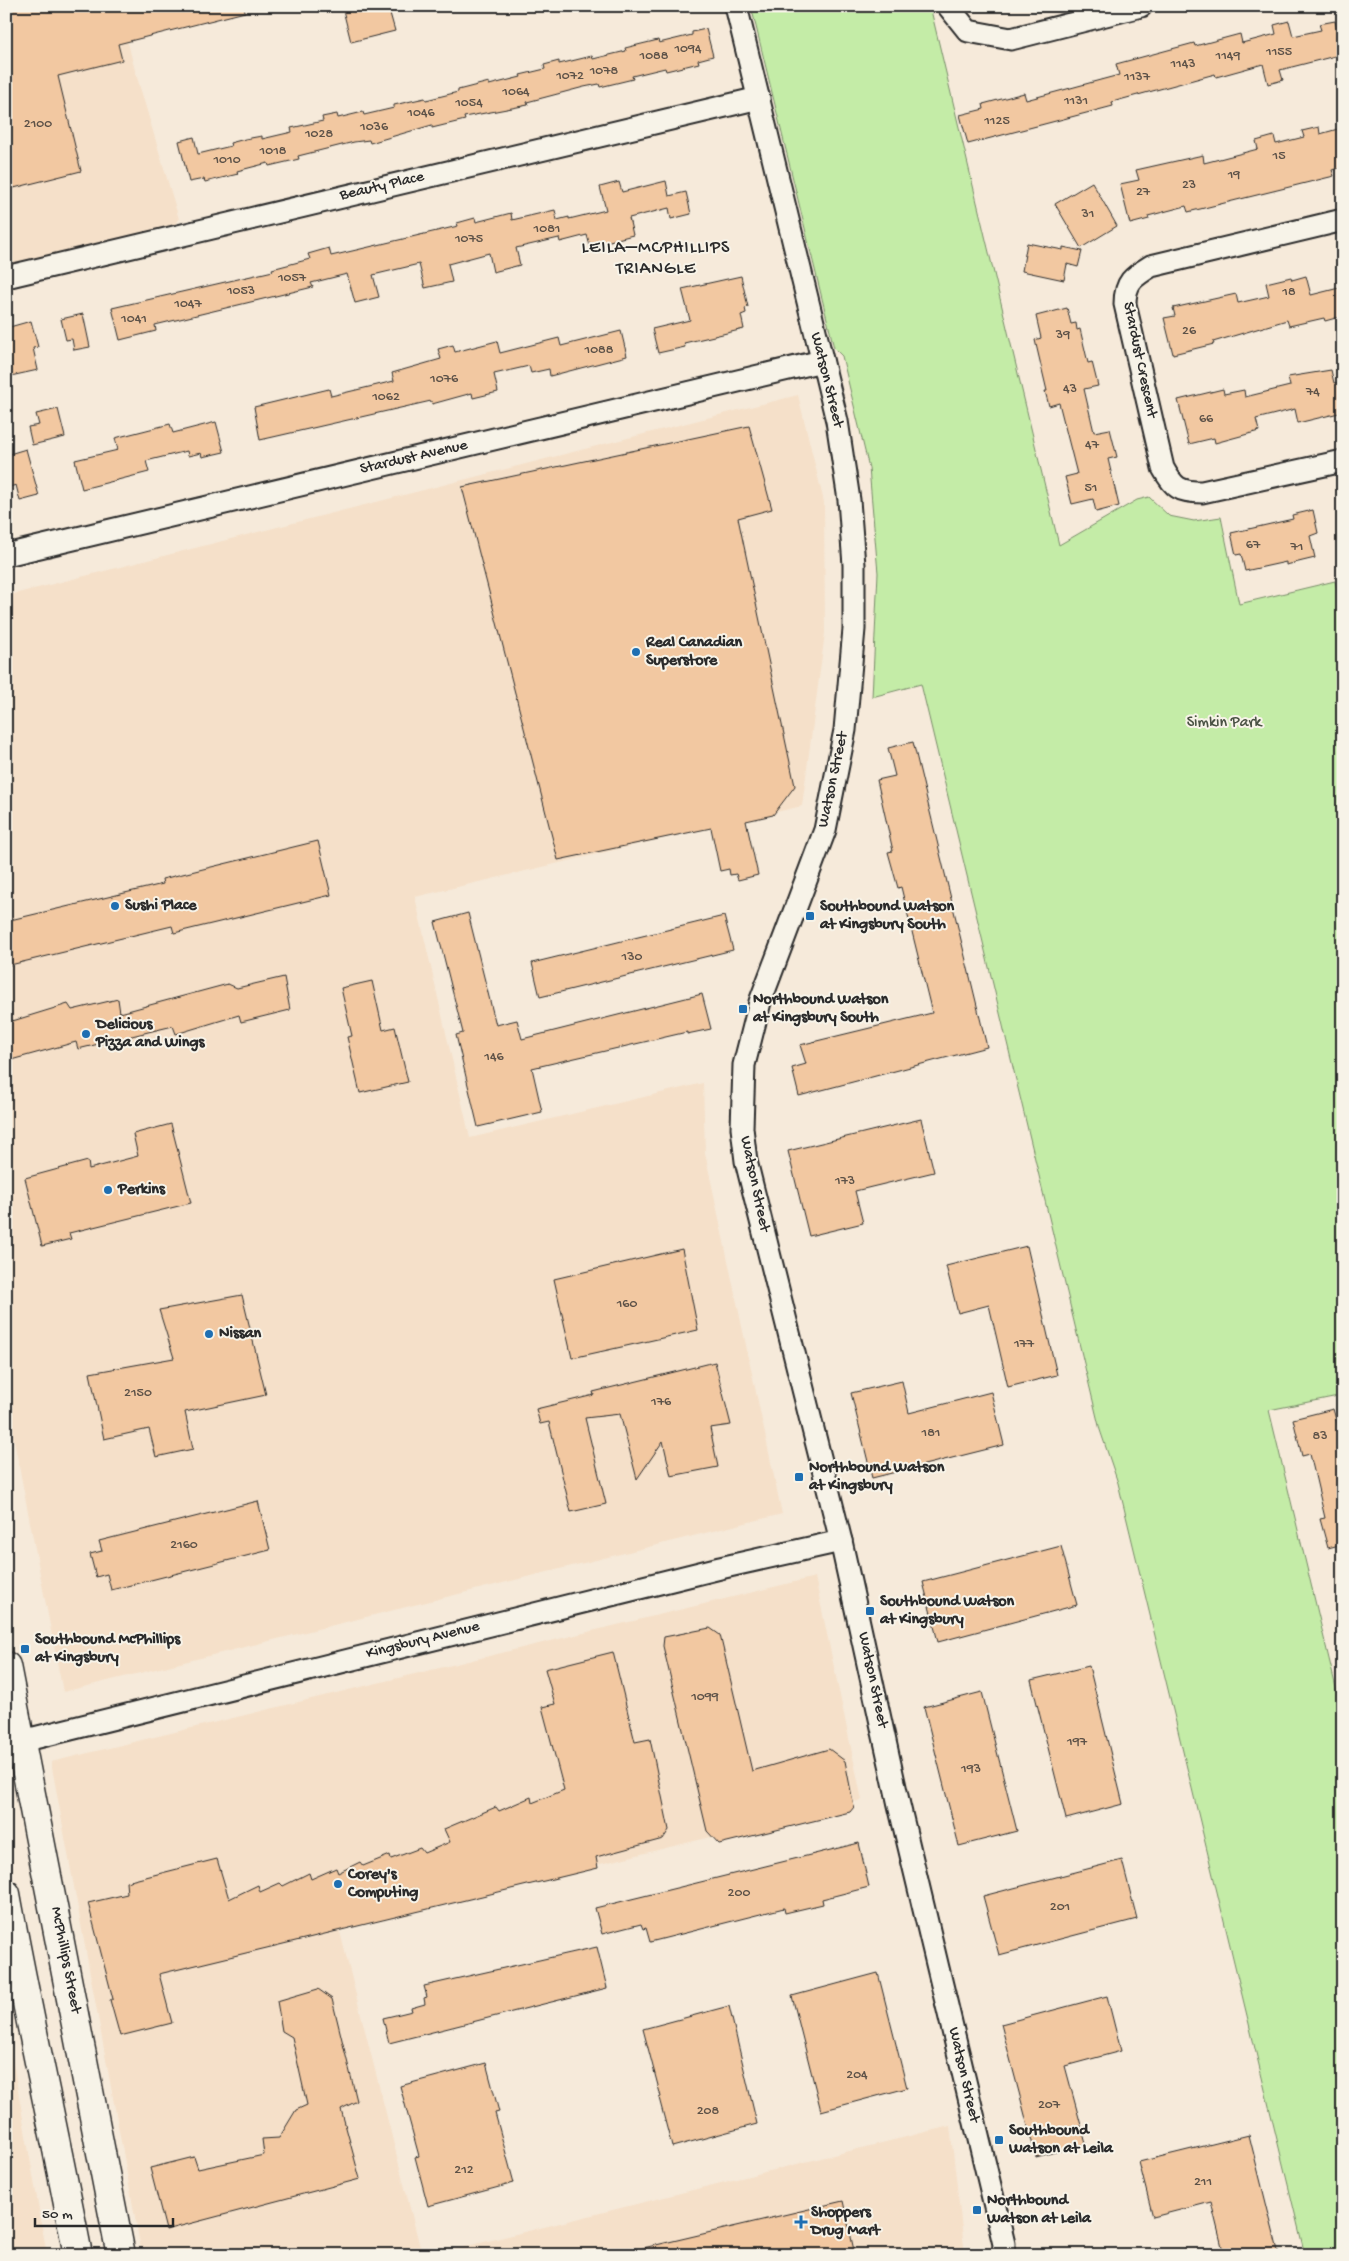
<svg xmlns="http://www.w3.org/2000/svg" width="1349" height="2261" viewBox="0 0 1349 2261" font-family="'Gochi Hand',sans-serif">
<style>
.built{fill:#f5e0c9}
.green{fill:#c4eca7;stroke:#788c69}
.building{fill:#f2c8a1;stroke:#2b2b2b}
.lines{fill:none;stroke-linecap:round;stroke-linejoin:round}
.minor-casing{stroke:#2b2b2b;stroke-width:25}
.major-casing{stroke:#2b2b2b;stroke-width:31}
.minor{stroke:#f7f3e8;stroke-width:21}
.major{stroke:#f7f3e8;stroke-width:28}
.poi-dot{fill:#1f6fb2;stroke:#f7f3e8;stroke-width:2}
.labels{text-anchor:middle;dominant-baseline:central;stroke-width:4;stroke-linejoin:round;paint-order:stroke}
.number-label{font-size:14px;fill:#5d5248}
.street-label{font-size:16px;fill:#2b2b2b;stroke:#f7f3e8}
.poi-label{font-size:16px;font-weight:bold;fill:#2b2b2b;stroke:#f7f3e8;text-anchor:start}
.park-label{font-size:16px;fill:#4a5244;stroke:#f7f3e8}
.neighbourhood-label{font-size:18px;letter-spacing:1px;fill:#2b2b2b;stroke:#f7f3e8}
</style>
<rect width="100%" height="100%" fill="#f6eada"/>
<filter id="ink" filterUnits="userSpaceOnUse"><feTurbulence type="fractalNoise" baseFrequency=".02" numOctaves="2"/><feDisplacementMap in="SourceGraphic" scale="10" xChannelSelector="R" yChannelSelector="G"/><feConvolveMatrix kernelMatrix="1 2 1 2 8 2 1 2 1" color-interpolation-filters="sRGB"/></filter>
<g filter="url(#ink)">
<g class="built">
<polygon points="6,6 119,6 134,67 179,219 172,228 6,268"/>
<polygon points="798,395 824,502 825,633 802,806 415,897 470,1138 703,1083 705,1153 782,1514 63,1692 6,1399 6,596"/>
<polygon points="815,1577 862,1800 339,1928 422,2255 142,2255 51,1762"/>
<polygon points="6,2022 10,2045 47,2255 6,2255"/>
<polygon points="950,2126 965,2255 432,2255"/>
</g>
<polygon class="green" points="751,6 930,6 1059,545 1137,500 1149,497 1169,516 1194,521 1221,517 1239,604 1335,581 1343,614 1343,1395 1269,1410 1343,1717 1343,2255 1305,2255 1118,1483 1100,1430 921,684 872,697 878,573 869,468 842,356 834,348"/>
<g class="building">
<polygon points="6,6 244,6 245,12 118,44 122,60 58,76 81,171 6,190"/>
<polygon points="342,6 388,6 395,31 351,42"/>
<polygon points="1289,21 1293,36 1321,30 1319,24 1335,21 1343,54 1280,70 1283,80 1268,84 1263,64 1216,77 1215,74 1112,102 1113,106 968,144 960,115 984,109 983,104 1024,93 1026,100 1119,75 1116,64 1194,43 1195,46 1240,34 1242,43 1276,34 1274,25"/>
<polygon points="706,29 713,56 698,60 699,63 666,71 665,68 632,76 633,79 600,87 599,84 584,87 527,102 528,105 464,117 465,120 432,128 432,125 370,143 369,140 354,142 298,156 299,159 269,166 268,163 237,171 238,174 205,182 204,179 189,182 179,141 194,137 198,154 231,146 230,143 245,139 262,136 262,139 292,132 291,128 323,121 322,117 337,114 338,118 363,112 364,115 394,108 394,105 407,102 425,98 426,100 458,92 458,90 489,82 489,85 521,77 520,75 545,69 544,65 559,61 559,64 592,56 593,59 626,51 625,48 658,40 659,43 692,35 692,32"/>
<polygon points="1319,127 1320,134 1338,129 1343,146 1343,167 1332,170 1334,176 1188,212 1186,206 1148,216 1149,219 1130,224 1120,184 1139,180 1136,170 1203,155 1204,163 1258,149 1256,141 1274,136 1276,144 1304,137 1302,131"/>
<polygon points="666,181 669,196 686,192 691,214 671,219 669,208 629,218 633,235 590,246 587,235 560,242 559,238 516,248 520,265 493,272 489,253 448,264 452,282 425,288 419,264 373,275 379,297 355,303 347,274 311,283 313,287 155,325 156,331 120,340 112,308 273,271 272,269 310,259 308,254 329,248 331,256 458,226 457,223 475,218 476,222 511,213 512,220 555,210 557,220 569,217 569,219 606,210 600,187 619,182 622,192"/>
<polygon points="1092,182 1117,226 1081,248 1055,204"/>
<polygon points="1027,243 1063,250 1063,247 1082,251 1078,267 1067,264 1064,280 1022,271"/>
<polygon points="741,276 748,307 745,308 746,313 741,315 744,329 684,343 685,347 658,353 652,329 690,320 682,289"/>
<polygon points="1306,276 1311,295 1343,287 1343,316 1325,321 1324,318 1289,326 1287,320 1213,342 1214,344 1173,354 1164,318 1175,316 1173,308 1236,294 1238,303 1269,296 1266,283 1291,277 1292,280"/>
<polygon points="1067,308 1071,324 1076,323 1077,330 1080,329 1088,363 1092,362 1098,386 1084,389 1094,432 1110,429 1117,457 1108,459 1119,506 1096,512 1093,499 1072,504 1065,477 1077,474 1059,403 1049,406 1045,391 1047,391 1035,340 1041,338 1036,316"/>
<polygon points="83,314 90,347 74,350 72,339 66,340 61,319"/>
<polygon points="31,321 38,347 33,348 38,370 6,377 6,328"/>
<polygon points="621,331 627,356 550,376 549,369 531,373 529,366 494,374 498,392 473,398 472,393 432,404 431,401 260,440 254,407 329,389 331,396 394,381 392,373 441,359 438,349 453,345 455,352 497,341 500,353 559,338 561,346"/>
<polygon points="1331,370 1334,383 1343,381 1343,412 1298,423 1295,409 1256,419 1259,431 1215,443 1214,438 1189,444 1178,400 1223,389 1224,394 1244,390 1245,397 1290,386 1288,377"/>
<polygon points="58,409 65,437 32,445 28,427 39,425 36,414"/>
<polygon points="216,422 224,452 202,457 201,453 188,456 187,451 146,461 149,472 82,489 75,460 118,450 115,438 170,424 173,433"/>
<polygon points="749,426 772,509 738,518 795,786 773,815 746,821 758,875 738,880 736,874 730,875 729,869 720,871 711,828 558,860 462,487"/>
<polygon points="26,449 39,496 20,501 16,485 6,488 6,455"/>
<polygon points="1313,510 1318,533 1310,536 1315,558 1286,565 1286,562 1245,571 1241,554 1236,555 1231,533 1293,519 1292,515"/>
<polygon points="913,742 987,1047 799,1096 792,1068 806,1064 800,1045 932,1013 901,887 898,888 888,852 893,851 877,780 895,776 888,748"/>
<polygon points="318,841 331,895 174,933 172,926 6,966 6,921 163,884 162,879"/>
<polygon points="468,913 496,1025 517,1020 522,1039 702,994 711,1029 687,1034 687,1032 532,1068 542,1112 478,1127 456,1035 463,1033 435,922"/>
<polygon points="724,916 733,950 540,997 532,963"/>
<polygon points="284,977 290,1010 241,1022 239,1015 176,1034 173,1026 78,1049 76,1042 11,1060 6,1045 6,1023 68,1004 72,1010 118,999 120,1013 228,984 237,988"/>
<polygon points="372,981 383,1030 395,1027 408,1082 360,1093 347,1037 352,1036 341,988"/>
<polygon points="921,1119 934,1172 855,1191 863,1223 809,1236 788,1151"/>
<polygon points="171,1124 191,1203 69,1233 71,1239 42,1246 25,1178 88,1161 89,1169 138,1156 133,1134"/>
<polygon points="1027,1246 1057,1375 1008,1387 989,1305 958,1313 946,1266"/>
<polygon points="682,1249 698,1330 572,1358 554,1279"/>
<polygon points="242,1295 266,1395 185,1412 193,1449 156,1457 149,1429 104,1439 90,1373 174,1358 159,1310"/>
<polygon points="715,1362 731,1425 710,1428 718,1467 671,1476 663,1441 637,1479 620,1414 585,1418 606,1504 571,1512 549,1422 540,1424 536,1409 594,1395 593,1392"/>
<polygon points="902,1381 909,1413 991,1392 1004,1445 872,1478 851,1393"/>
<polygon points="1333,1409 1338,1426 1343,1424 1343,1544 1328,1548 1320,1519 1325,1518 1310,1454 1302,1456 1293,1419"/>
<polygon points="258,1501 270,1550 111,1590 107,1574 96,1577 90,1554 102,1551 99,1541"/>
<polygon points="1061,1546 1077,1605 938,1642 923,1582"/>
<polygon points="710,1628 720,1635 752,1771 829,1749 845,1761 854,1807 850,1812 719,1844 707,1831 663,1646 664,1637"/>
<polygon points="613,1652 635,1742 650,1739 669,1830 663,1839 596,1857 598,1868 159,1974 172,2023 120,2036 110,2000 113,1999 88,1903 127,1894 126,1882 217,1859 229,1899 258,1885 260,1892 280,1883 283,1886 309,1873 311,1879 336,1868 338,1873 360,1862 363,1866 390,1855 391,1859 420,1848 424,1853 450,1842 444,1829 496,1807 499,1811 531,1797 532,1803 564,1790 542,1707 555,1704 545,1669"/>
<polygon points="1089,1666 1123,1804 1066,1819 1031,1680"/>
<polygon points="982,1692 1017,1831 959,1846 924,1707"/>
<polygon points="859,1843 869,1887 822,1899 823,1904 785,1913 784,1908 650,1942 646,1928 643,1929 641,1924 602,1934 595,1908"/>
<polygon points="1122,1860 1137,1919 999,1955 983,1896"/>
<polygon points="597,1947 607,1988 389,2043 383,2018 412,2011 411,2008 425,2004 424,1998 427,1997 424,1986"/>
<polygon points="878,1973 907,2088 821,2111 792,1996"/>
<polygon points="318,1989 332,1999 357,2101 341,2109 360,2179 166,2230 150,2168 194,2157 198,2169 264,2155 262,2139 279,2138 296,2110 307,2105 292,2037 282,2031 277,2001"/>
<polygon points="1107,1996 1121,2051 1065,2066 1086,2144 1036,2157 1001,2024"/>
<polygon points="729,2006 757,2124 672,2147 659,2098 661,2097 643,2029"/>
<polygon points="486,2063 499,2112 495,2113 514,2183 428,2206 415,2157 419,2156 400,2086"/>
<polygon points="1249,2135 1279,2255 1224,2255 1211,2202 1153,2217 1139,2162"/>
<polygon points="843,2201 855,2255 640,2255 639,2249"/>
</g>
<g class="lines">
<g class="minor-casing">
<g id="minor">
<polyline points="736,6 837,421 849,500 854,565 854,629 845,730 825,830 760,1002 744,1065 742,1128 746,1161 841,1541 899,1805 1004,2244 1003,2255"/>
<polyline points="948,6 968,31 1011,39 1141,6"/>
<path d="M1343,220L1151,266C1133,277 1125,282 1125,304L1163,468C1174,488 1179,492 1202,492L1343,461"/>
<polyline points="6,277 759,98"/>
<polyline points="6,555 822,361"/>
<polyline points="6,1745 720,1568 841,1541"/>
</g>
</g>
<g class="major-casing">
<g id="major">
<polyline points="6,1666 121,2255"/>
<path d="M6,1894C28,2015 55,2134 78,2255"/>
</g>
</g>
<use href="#minor" class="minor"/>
<use href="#major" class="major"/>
</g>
</g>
<g class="poi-dot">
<circle cx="636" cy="652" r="5"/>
<circle cx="115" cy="906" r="5"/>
<rect x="805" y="911" width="10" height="10" rx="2.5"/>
<rect x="738" y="1004" width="10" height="10" rx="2.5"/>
<circle cx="86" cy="1034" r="5"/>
<circle cx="108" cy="1190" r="5"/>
<circle cx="209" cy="1334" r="5"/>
<rect x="794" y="1472" width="10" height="10" rx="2.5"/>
<rect x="865" y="1606" width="10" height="10" rx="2.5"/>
<rect x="20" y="1644" width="10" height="10" rx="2.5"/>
<circle cx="338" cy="1884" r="5"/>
<rect x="994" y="2135" width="10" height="10" rx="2.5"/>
<rect x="972" y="2205" width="10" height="10" rx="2.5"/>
<path d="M798.5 2214.5h5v5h5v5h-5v5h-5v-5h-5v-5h5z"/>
</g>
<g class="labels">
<g class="number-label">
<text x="688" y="49">1094</text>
<text x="1279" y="52">1155</text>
<text x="654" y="56">1088</text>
<text x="1228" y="56">1149</text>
<text x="1183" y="64">1143</text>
<text x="604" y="71">1078</text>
<text x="570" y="76">1072</text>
<text x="1137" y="77">1137</text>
<text x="516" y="92">1064</text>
<text x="1076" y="101">1131</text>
<text x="469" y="103">1054</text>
<text x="421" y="113">1046</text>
<text x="997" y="121">1125</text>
<text x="38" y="124">2100</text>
<text x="374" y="127">1036</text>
<text x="319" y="134">1028</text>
<text x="273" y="151">1018</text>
<text x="1279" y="156">15</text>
<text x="227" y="160">1010</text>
<text x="1234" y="175">19</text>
<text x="1189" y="185">23</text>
<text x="1143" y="192">27</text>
<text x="1088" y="214">31</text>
<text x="547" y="229">1081</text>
<text x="469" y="239">1075</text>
<text x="292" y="278">1057</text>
<text x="241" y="291">1053</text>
<text x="1289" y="292">18</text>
<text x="188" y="304">1047</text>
<text x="134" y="319">1041</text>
<text x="1189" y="331">26</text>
<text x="1063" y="335">39</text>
<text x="599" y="350">1088</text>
<text x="444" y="379">1076</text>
<text x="1070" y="389">43</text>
<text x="1313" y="392">74</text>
<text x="386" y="397">1062</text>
<text x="1206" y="419">66</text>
<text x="1092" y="445">47</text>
<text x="1091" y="488">51</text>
<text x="1253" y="545">67</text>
<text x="1297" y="547">71</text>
<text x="632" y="957">130</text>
<text x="494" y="1057">146</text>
<text x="845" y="1181">173</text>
<text x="627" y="1304">160</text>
<text x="1024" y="1344">177</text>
<text x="138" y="1393">2150</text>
<text x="661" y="1402">176</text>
<text x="931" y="1433">181</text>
<text x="1320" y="1436">83</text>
<text x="184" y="1545">2160</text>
<text x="705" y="1697">1099</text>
<text x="1077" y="1742">197</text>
<text x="971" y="1769">193</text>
<text x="739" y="1893">200</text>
<text x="1060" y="1907">201</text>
<text x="857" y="2075">204</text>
<text x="1049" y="2105">207</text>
<text x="708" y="2111">208</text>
<text x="464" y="2170">212</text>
<text x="1203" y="2182">211</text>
</g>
<g class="street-label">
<text transform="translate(382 187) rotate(-13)">Beauty Place</text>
<text transform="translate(1139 360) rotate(78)">Stardust Crescent</text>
<text transform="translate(826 380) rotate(76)">Watson Street</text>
<text transform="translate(414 458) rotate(-13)">Stardust Avenue</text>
<text transform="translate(834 780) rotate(-78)">Watson Street</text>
<text transform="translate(754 1184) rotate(78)">Watson Street</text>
<text transform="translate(423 1641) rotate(-14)">Kingsbury Avenue</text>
<text transform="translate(872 1680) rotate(78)">Watson Street</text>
<text transform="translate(65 1960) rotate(79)">McPhillips Street</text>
<text transform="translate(963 2075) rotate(77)">Watson Street</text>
</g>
<g class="poi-label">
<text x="646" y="643">Real Canadian<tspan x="646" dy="18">Superstore</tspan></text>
<text x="125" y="906">Sushi Place</text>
<text x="820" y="907">Southbound Watson<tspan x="820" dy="18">at Kingsbury South</tspan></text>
<text x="753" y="1000">Northbound Watson<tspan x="753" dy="18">at Kingsbury South</tspan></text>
<text x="96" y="1025">Delicious<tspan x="96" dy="18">Pizza and Wings</tspan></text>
<text x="118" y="1190">Perkins</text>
<text x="219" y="1334">Nissan</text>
<text x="809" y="1468">Northbound Watson<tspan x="809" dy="18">at Kingsbury</tspan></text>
<text x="880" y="1602">Southbound Watson<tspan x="880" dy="18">at Kingsbury</tspan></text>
<text x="35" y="1640">Southbound McPhillips<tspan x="35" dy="18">at Kingsbury</tspan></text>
<text x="348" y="1875">Corey's<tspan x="348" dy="18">Computing</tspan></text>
<text x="1009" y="2131">Southbound<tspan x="1009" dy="18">Watson at Leila</tspan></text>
<text x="987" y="2201">Northbound<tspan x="987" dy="18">Watson at Leila</tspan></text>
<text x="811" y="2213">Shoppers<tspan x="811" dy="18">Drug Mart</tspan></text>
</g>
<g class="park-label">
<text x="1224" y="723">Simkin Park</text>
</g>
<g class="neighbourhood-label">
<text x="656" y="248">LEILA–MCPHILLIPS<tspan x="656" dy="21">TRIANGLE</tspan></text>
</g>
</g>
<rect width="1349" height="2261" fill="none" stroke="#f7f3e8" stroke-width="25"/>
<rect x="12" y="12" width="1324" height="2236" fill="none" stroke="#2b2b2b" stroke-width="2" filter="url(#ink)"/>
<path d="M35 2218v8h138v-8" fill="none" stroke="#2b2b2b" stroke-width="2.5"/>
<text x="42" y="2218" font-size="15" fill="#2b2b2b" stroke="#f7f3e8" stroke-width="4" paint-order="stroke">50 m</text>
</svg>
